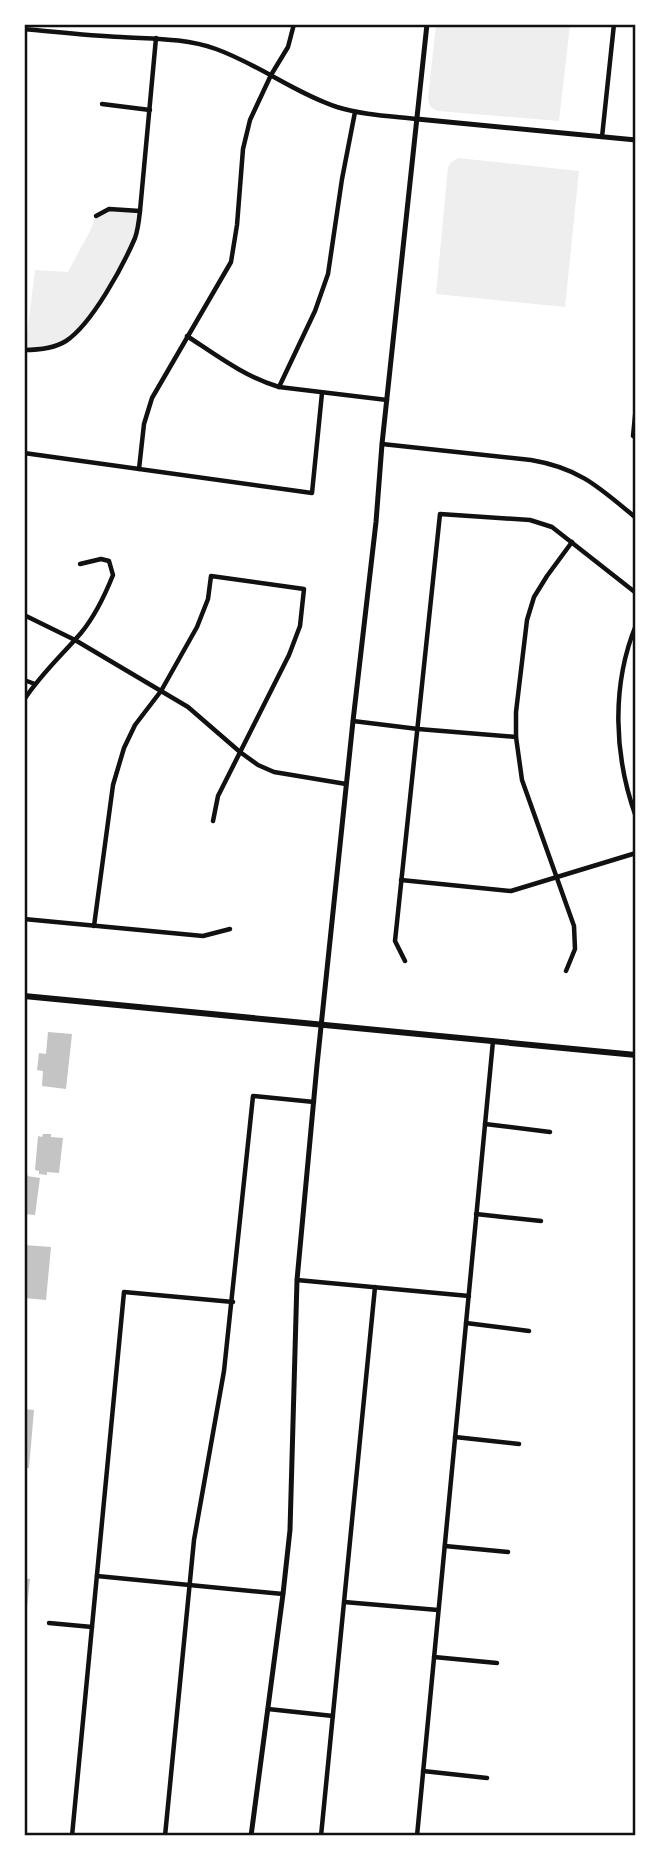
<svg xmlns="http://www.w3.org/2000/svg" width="660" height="1860" viewBox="0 0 660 1860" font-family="Roboto,sans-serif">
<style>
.green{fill:#eee}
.building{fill:#c4c4c4}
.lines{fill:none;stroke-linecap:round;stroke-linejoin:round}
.minor{stroke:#111;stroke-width:4.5}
.tertiary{stroke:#111;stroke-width:5}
.secondary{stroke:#111;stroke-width:6}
.neatline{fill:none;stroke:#111;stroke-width:2.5}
</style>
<rect width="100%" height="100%" fill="#fff"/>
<g class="green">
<path d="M436,25H570L559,121L438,111C431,108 429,106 428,98Z"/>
<polygon points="458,158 579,171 565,307 436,294 448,167 451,162"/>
<path d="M109,209L140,211C139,220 138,230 135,238C123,265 91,324 66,341C54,349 39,349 25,350L35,270L68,272L90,231L96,216Z"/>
</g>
<g class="building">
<polygon points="48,1032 72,1034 66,1089 42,1086 43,1071 37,1070 39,1053 46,1054"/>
<polygon points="43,1134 51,1134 51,1137 63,1138 59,1173 47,1172 47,1175 39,1174 39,1171 35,1170 38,1136 42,1137"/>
<polygon points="24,1173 28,1174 27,1176 40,1178 35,1215 24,1214"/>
<polygon points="24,1245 51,1247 46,1300 24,1298"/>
<polygon points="24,1409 34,1410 29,1468 24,1468"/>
<polygon points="24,1578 30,1579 26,1617 24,1617"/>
</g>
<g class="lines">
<g class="minor">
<path d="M24,29C57,32 89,36 121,37C153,39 185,38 216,49C258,64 295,93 337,107C363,115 390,116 417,119"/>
<polyline points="102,104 150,110"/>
<polyline points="602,137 614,24"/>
<polyline points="96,216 109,209 140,211"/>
<path d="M187,336C216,355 245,377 279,387L387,400"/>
<path d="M24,350C38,350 55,348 66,341C92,324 123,266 135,238C138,230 139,220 140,211L156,38"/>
<polyline points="279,387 315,311 328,274 342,179 355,112"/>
<polyline points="636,406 633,436 636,438"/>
<path d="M382,444L531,460C579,468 599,487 636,518"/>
<polyline points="24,453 312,493 322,393"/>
<polyline points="139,469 144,424 152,398 231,262 237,225 243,149 250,120 271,75 288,47 294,24"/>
<polyline points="24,615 75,640 188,707 240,752 258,765 274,772 346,784"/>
<path d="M636,625C611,686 614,756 636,817"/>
<polyline points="24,680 35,684"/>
<path d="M24,700C40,675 62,655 81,633C95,616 105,595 113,575L109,561L101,559L80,564"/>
<polyline points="353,721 418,729 516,737"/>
<polyline points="401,880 511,891 636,853"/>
<polyline points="24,919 203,936 230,929"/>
<polyline points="94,926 113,785 124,748 135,725 161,691 197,627 208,599 211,576 304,589 300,626 289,655 218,796 213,821"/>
<polyline points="405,961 395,941 440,514 530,520 552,527 636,593"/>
<polyline points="566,971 575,949 574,926 522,780 516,737 516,712 527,620 534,597 547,576 572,542"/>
<polyline points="485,1124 550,1132"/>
<polyline points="476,1214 541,1221"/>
<polyline points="297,1280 469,1296"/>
<polyline points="466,1323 529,1331"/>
<polyline points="455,1437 519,1444"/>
<polyline points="445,1546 508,1552"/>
<polyline points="97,1576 283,1594"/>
<polyline points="344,1602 438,1610"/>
<polyline points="49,1623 92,1627"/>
<polyline points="434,1657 497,1663"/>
<polyline points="268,1709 333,1716"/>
<polyline points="423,1771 487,1778"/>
<polyline points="72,1836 124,1292 233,1302"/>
<polyline points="165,1836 194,1540 224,1371 253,1096 314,1102"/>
<polyline points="321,1836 375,1287"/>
<polyline points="417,1836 493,1041"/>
</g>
<g class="tertiary">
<polyline points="417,119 636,140"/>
<polyline points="251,1836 283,1594 290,1530 297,1280 317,1065 353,721 376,522 382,444 427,24"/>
</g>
<polyline class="secondary" points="24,996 636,1055"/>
</g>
<rect width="660" height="1860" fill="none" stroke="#ffffff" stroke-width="52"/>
<rect x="26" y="26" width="608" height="1808" class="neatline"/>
</svg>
